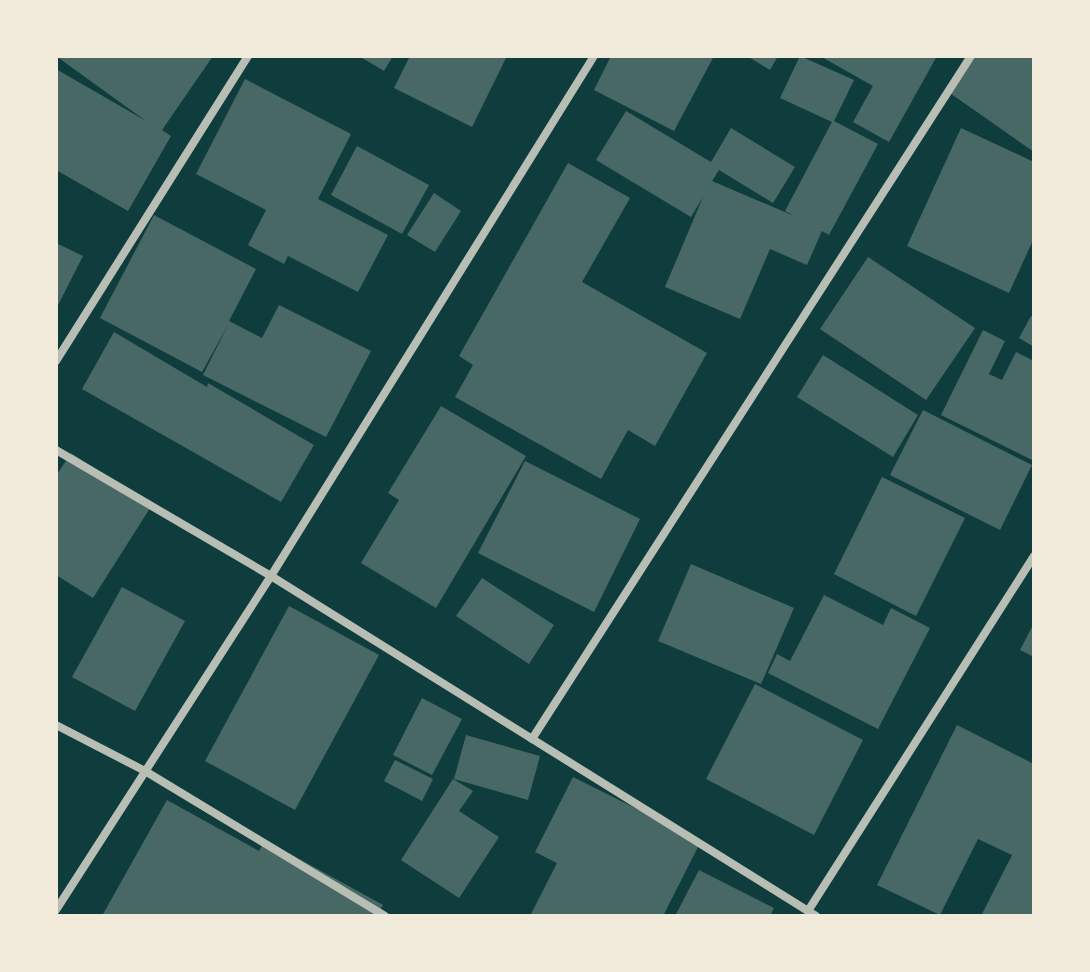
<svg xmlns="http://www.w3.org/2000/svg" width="1090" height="972" viewBox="0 0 1090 972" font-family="'Alegreya Sans',sans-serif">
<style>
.building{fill:#486865}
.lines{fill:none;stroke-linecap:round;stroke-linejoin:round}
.minor{stroke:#b8beb3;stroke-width:8}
</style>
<rect width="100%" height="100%" fill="#0f3d3e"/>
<g class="building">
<polygon points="56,56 213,56 162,130 171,136 128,211 56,170 56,69 146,121"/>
<polygon points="359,56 393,56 384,71"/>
<polygon points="410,56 507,56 472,127 394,88"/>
<polygon points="611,56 714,56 674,131 594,90"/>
<polygon points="747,56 778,56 770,70"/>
<polygon points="800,56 854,80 834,121 878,144 829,235 822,231 807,265 770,249 740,319 665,287 703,197 691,217 596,160 626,111 711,162 731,128 795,167 773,203 719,170 712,181 794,216 785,211 832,122 780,98"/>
<polygon points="820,56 937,56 889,142 853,122 873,86"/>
<polygon points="972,56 1034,56 1034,152 947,91"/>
<polygon points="245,79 351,134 318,199 388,235 358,292 288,256 284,264 248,245 266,210 196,174"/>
<polygon points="961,128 1034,162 1034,238 1009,293 907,246"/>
<polygon points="357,146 429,185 402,234 331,195"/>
<polygon points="568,163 630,198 582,282 707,353 655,446 628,430 601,479 455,397 473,365 459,356"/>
<polygon points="434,193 461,211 435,252 407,235"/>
<polygon points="154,215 256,269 229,321 262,338 279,305 371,351 326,437 203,375 228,325 202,372 100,318"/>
<polygon points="56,243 83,256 56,309"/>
<polygon points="868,257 975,328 926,400 820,329"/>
<polygon points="1031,316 1034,318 1034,347 1019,338"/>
<polygon points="983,330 1005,341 989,374 1002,380 1016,352 1034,361 1034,461 941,415"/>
<polygon points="114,332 207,387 208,383 314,445 281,502 82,389"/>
<polygon points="823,355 918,415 893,457 797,397"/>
<polygon points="441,406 526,456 436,608 361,563 399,500 388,493"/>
<polygon points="923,410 1032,465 1000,530 890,475"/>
<polygon points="71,453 152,505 93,598 56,575 56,476"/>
<polygon points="525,461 640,519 594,612 478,553"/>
<polygon points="882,477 965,518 916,616 834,574"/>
<polygon points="691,564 794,608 761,684 658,641"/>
<polygon points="482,578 554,625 529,664 456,616"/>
<polygon points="122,587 185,621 135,711 72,677"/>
<polygon points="824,595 883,625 891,608 930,628 878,729 768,673 777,654 790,661"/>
<polygon points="289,606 379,655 295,810 205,761"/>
<polygon points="1034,623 1034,657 1020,650"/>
<polygon points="755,684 863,740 814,835 706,779"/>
<polygon points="422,698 462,719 432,775 393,755"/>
<polygon points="957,725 1034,764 1034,916 981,916 1012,855 978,839 940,915 877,885"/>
<polygon points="466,735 540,756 528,800 454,779"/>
<polygon points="395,760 433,779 422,801 384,781"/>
<polygon points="573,777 701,841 663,916 530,916 557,863 535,852"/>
<polygon points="453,779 473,791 459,811 499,837 459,898 401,860"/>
<polygon points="167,800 259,851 265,840 383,905 377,916 102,916"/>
<polygon points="699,870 774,908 770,916 675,916"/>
</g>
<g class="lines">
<g class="minor">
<polyline points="56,361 248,56"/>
<polyline points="56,450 271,576 816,916"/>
<polyline points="56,725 145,771 385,916"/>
<polyline points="532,739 971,56"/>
<polyline points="56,910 271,576 594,56"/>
<polyline points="808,911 1034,556"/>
</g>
</g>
<rect width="1090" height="972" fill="none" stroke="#f1e9da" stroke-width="116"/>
</svg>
